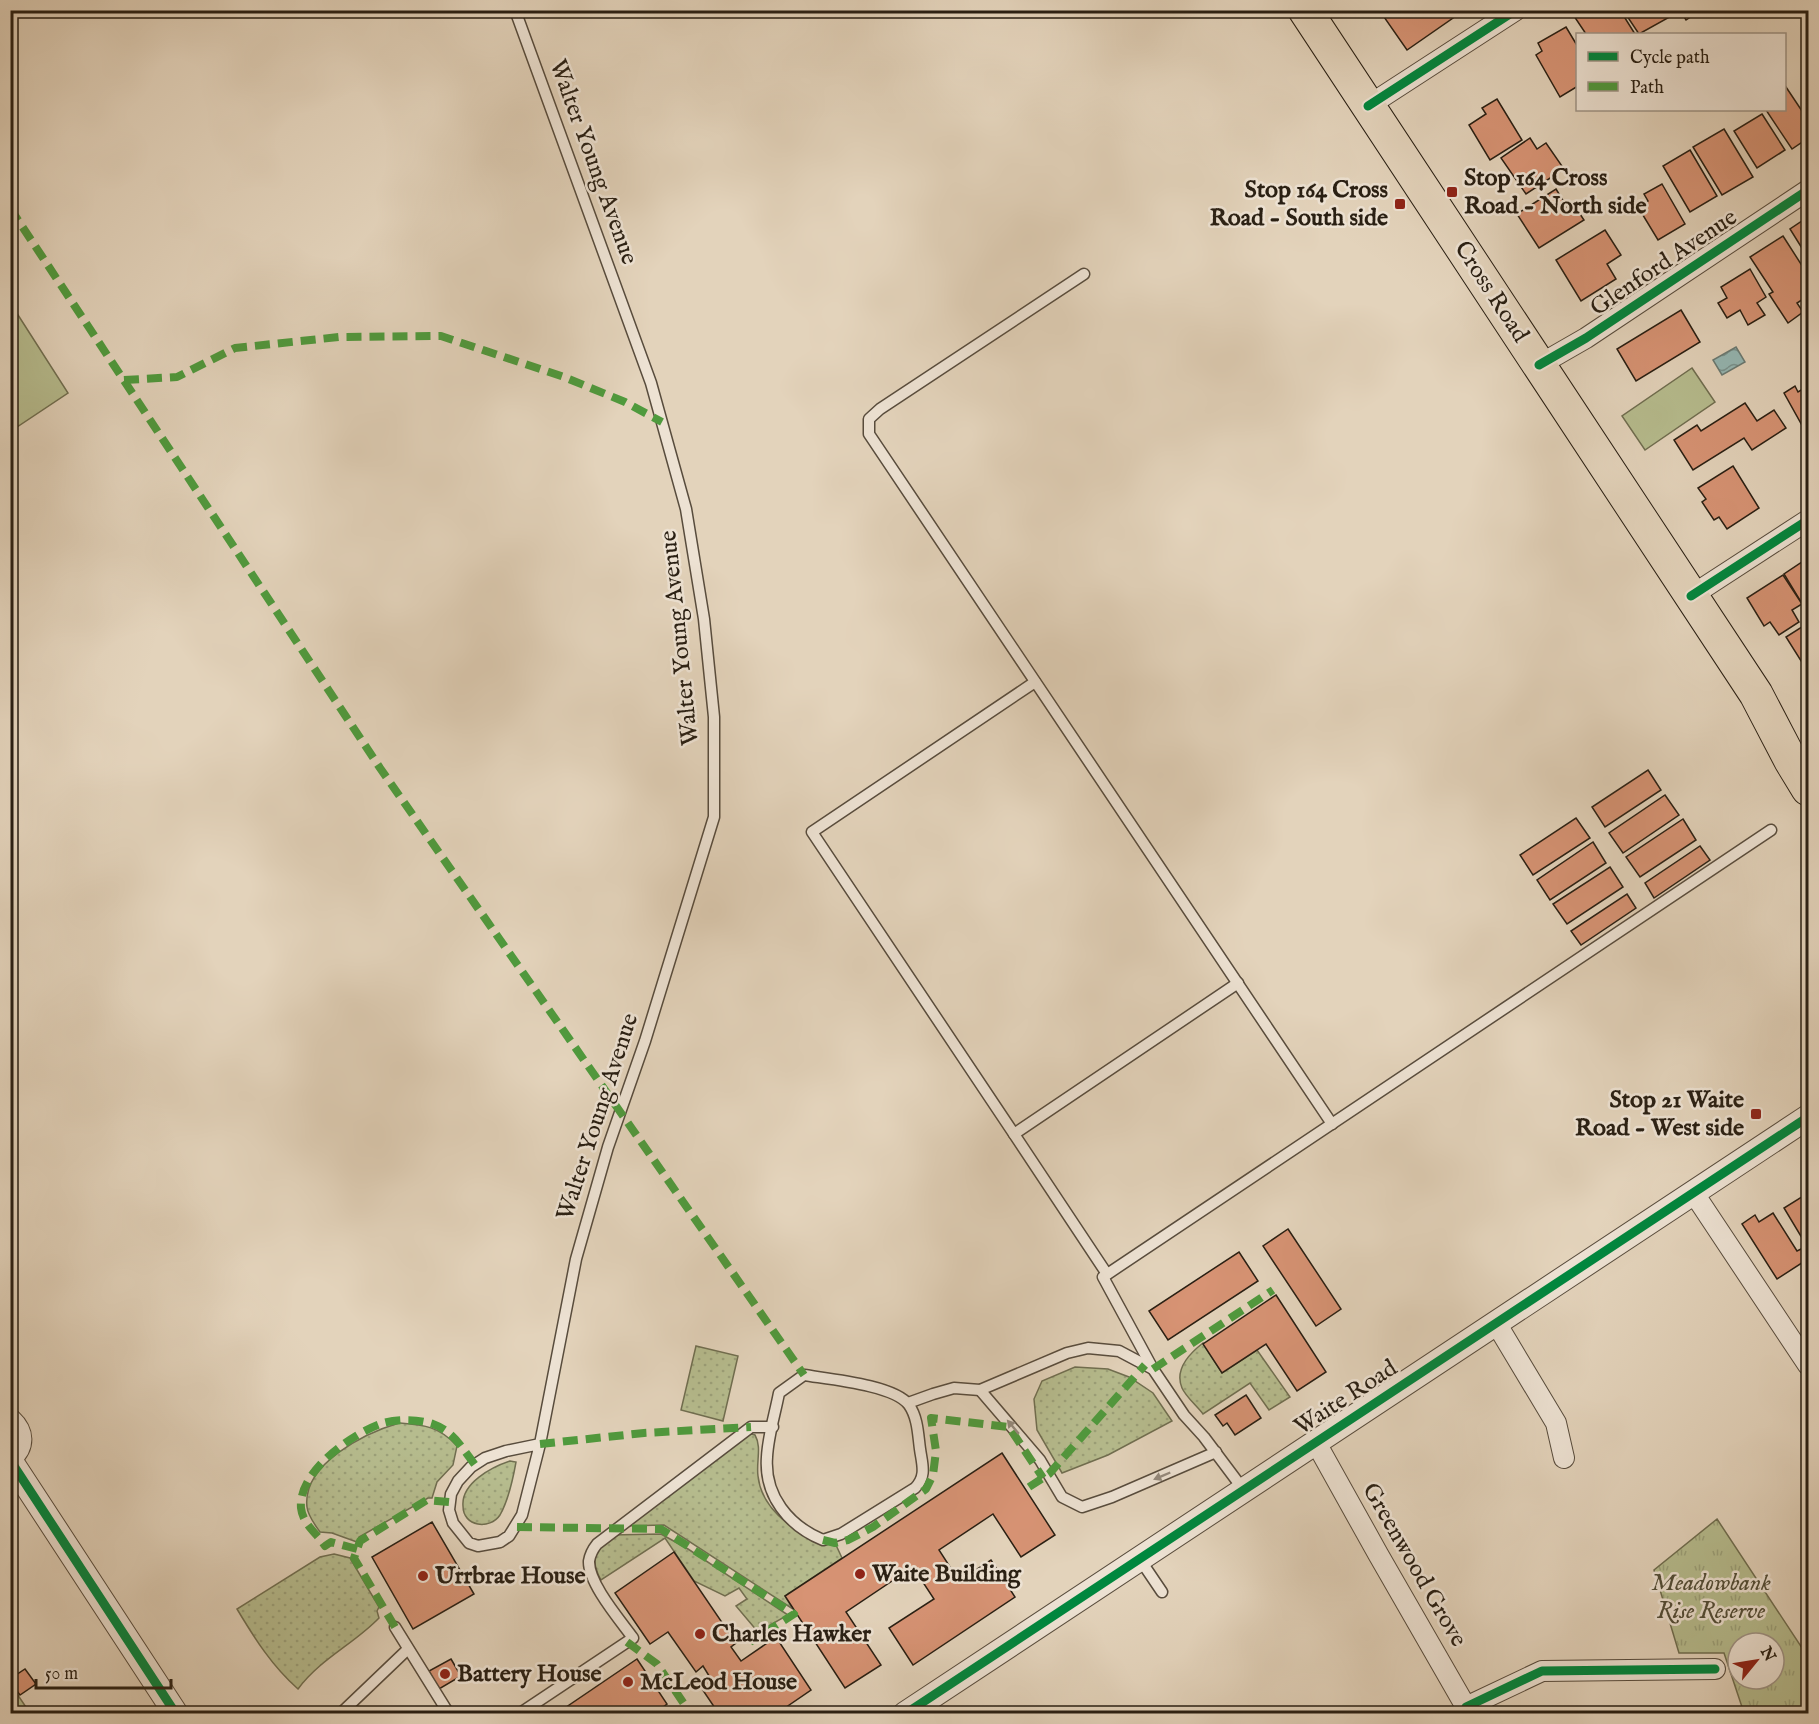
<svg xmlns="http://www.w3.org/2000/svg" width="1819" height="1724" viewBox="0 0 1819 1724" font-family="'IM FELL English',serif">
<style>
.grass{fill:url(#grass-dots);stroke:#706e50;stroke-width:1.5}
.park{fill:url(#park-tufts);stroke:#706e50;stroke-width:1.5;fill-rule:evenodd}
.pitch{fill:#b6bc8e;stroke:#706e50;stroke-width:1.5}
.water{fill:url(#water-waves);stroke:#6a7a73;stroke-width:1.5}
.building{fill:#d79374;stroke:#291f13;stroke-width:1.5}
.lines{fill:none;stroke-linecap:round;stroke-linejoin:round}
.service-casing{stroke:#584c3d;stroke-width:13}
.minor-casing{stroke:#584c3d;stroke-width:22}
.tertiary-casing{stroke:#584c3d;stroke-width:26}
.trunk-casing{stroke:#291f13;stroke-width:35}
.service{stroke:#ede2d3;stroke-width:10}
.minor{stroke:#ede2d3;stroke-width:20}
.tertiary{stroke:#ede2d3;stroke-width:24}
.trunk{stroke:#e3d3bb;stroke-width:33}
.quiet{stroke:#4f9a3d;stroke-width:8;stroke-dasharray:15 8;stroke-linecap:butt}
.cycleway-casing{stroke:#ede2d3;stroke-width:13}
.cycleway{stroke:#00873e;stroke-width:9}
.oneway{fill:#958a7d}
.poi-dot{fill:#8f2418;stroke:#ede2d3;stroke-width:2}
.labels{text-anchor:middle;dominant-baseline:central;stroke-width:5;stroke-linejoin:round;paint-order:stroke}
.street-label{font-size:24px;fill:#291f13;stroke:#ede2d3}
.poi-label{font-size:24px;font-weight:bold;fill:#291f13;stroke:#ede2d3;text-anchor:start}
.park-label{font-size:24px;font-style:italic;fill:#534e38;stroke:#ede2d3}
</style>
<defs>
<pattern id="grass-dots" width="8" height="8" patternUnits="userSpaceOnUse" patternTransform="scale(1.5)"><rect width="8" height="8" fill="#b6bc8e"/><path d="M2 2h.1M6 6h.1" fill="none" stroke="#9ca17a" stroke-width="1.8" stroke-linecap="round"/></pattern>
<pattern id="park-tufts" width="24" height="20" patternUnits="userSpaceOnUse" patternTransform="scale(1.5)"><rect width="24" height="20" fill="#b6bc8e"/><path d="M3 7l-1-3M5 7V3M7 7l1-3M15 17l-1-3M17 17v-4M19 17l1-3" fill="none" stroke="#9ca17a"/></pattern>
<pattern id="water-waves" width="16" height="10" patternUnits="userSpaceOnUse" patternTransform="scale(1.5)"><rect width="16" height="10" fill="#95b7b3"/><path d="M0 5q4-4 8 0t8 0" fill="none" stroke="#7a9490"/></pattern>
</defs>
<rect width="100%" height="100%" fill="#e3d3bb"/>
<filter id="stains"><feTurbulence type="fractalNoise" baseFrequency=".00333" numOctaves="4"/><feColorMatrix values="0 0 0 0 .2 0 0 0 0 .09 0 0 0 0 .02 0 0 0 .5 -.17"/></filter>
<radialGradient id="worn" r=".72"><stop offset=".6" stop-color="#630" stop-opacity="0"/><stop offset="1" stop-color="#630" stop-opacity=".3"/></radialGradient>
<g class="grass">
<path d="M1203,1343L1222,1373L1257,1350L1290,1397L1269,1410L1250,1383L1203,1414C1197,1406 1186,1397 1182,1388C1174,1369 1190,1353 1203,1343Z"/>
<polygon points="696,1346 738,1356 723,1421 681,1410"/>
<polygon points="1075,1367 1108,1369 1129,1377 1153,1393 1172,1421 1108,1455 1062,1473 1037,1430 1034,1399 1042,1381"/>
<path d="M399,1423C424,1425 439,1426 457,1446L453,1465L437,1482L432,1498H428L359,1537L357,1542L332,1533L320,1532C315,1525 308,1516 307,1507C302,1464 365,1433 399,1423Z"/>
<path d="M748,1433L755,1435C762,1447 756,1462 758,1476C762,1513 802,1539 835,1543L842,1558L785,1596L793,1609L664,1525L623,1526Z"/>
<path d="M510,1461L516,1462C513,1479 509,1499 500,1515C490,1530 463,1527 463,1506C461,1483 492,1467 510,1461Z"/>
<path d="M661,1534L688,1549L788,1615L758,1632L736,1606L747,1599L739,1588L725,1596L694,1581L665,1538L601,1580C589,1559 596,1551 611,1535Z"/>
<path d="M334,1554L350,1558L379,1607L377,1611L379,1618C354,1644 320,1659 298,1689C272,1666 255,1639 237,1609L320,1557Z"/>
</g>
<path class="park" d="M1717,1519L1808,1657V1713H1744L1724,1653H1679L1654,1570ZM1738,1643H1774V1679H1738Z"/>
<g class="pitch">
<polygon points="11,304 68,393 11,431 10,431"/>
<polygon points="1692,368 1715,402 1645,450 1622,416"/>
<polygon points="11,1685 30,1713 11,1713"/>
</g>
<polygon class="water" points="1736,347 1745,362 1722,375 1713,360"/>
<g class="building">
<polygon points="1393,10 1448,10 1453,18 1407,50 1384,17"/>
<polygon points="1575,10 1620,10 1635,34 1586,34 1572,13"/>
<polygon points="1623,10 1673,10 1675,14 1639,34"/>
<polygon points="1680,10 1701,10 1686,20"/>
<polygon points="1566,27 1578,47 1578,86 1560,97 1536,55 1542,51 1538,43"/>
<polygon points="1784,84 1808,120 1808,138 1792,149 1766,110 1784,110"/>
<polygon points="1808,84 1808,105 1802,95 1808,91 1805,86"/>
<polygon points="1497,99 1522,140 1490,160 1469,125 1486,114 1482,108"/>
<polygon points="1762,114 1785,150 1757,168 1734,131"/>
<polygon points="1724,129 1753,177 1722,195 1693,147"/>
<polygon points="1530,138 1537,149 1546,143 1564,169 1526,194 1501,158"/>
<polygon points="1690,150 1717,196 1690,212 1663,166"/>
<polygon points="1662,184 1685,224 1658,240 1638,207 1648,201 1644,194"/>
<polygon points="1556,189 1570,212 1576,208 1584,220 1539,248 1517,214"/>
<polygon points="1808,217 1808,252 1805,253 1790,229"/>
<polygon points="1605,230 1621,255 1607,264 1616,279 1581,301 1556,260"/>
<polygon points="1783,236 1808,275 1808,296 1797,303 1803,312 1788,323 1769,294 1773,292 1750,257"/>
<polygon points="1750,269 1766,297 1757,303 1765,315 1748,325 1740,310 1727,318 1718,303 1727,298 1721,287"/>
<polygon points="1681,310 1700,342 1636,381 1617,349"/>
<polygon points="1795,386 1798,392 1808,386 1808,436 1784,393"/>
<polygon points="1745,403 1757,421 1774,410 1786,428 1752,450 1744,438 1693,470 1674,440 1697,425 1701,431"/>
<polygon points="1733,466 1759,508 1727,529 1719,517 1714,520 1702,502 1706,499 1698,488"/>
<polygon points="1808,558 1808,600 1807,598 1801,602 1784,574"/>
<polygon points="1783,575 1802,604 1792,610 1799,622 1779,635 1770,622 1764,626 1747,598"/>
<polygon points="1808,623 1808,672 1786,637"/>
<polygon points="1648,770 1661,790 1605,827 1592,807"/>
<polygon points="1665,795 1679,815 1623,853 1609,833"/>
<polygon points="1576,818 1590,838 1533,875 1520,855"/>
<polygon points="1683,819 1696,840 1640,877 1626,857"/>
<polygon points="1593,842 1606,863 1550,900 1537,880"/>
<polygon points="1700,846 1710,860 1654,898 1645,883"/>
<polygon points="1610,867 1623,887 1567,924 1553,904"/>
<polygon points="1627,894 1636,908 1581,945 1571,931"/>
<polygon points="1808,1193 1808,1235 1802,1238 1784,1208"/>
<polygon points="1773,1213 1797,1251 1801,1249 1808,1259 1777,1279 1742,1224 1755,1215 1759,1222"/>
<polygon points="1288,1229 1341,1309 1316,1326 1263,1246"/>
<polygon points="1239,1252 1258,1281 1168,1340 1149,1311"/>
<polygon points="1276,1295 1326,1372 1297,1391 1266,1344 1222,1373 1203,1344"/>
<polygon points="1246,1395 1261,1418 1235,1435 1227,1423 1223,1426 1215,1415"/>
<polygon points="1002,1453 1055,1535 1021,1557 993,1514 939,1550 959,1581 991,1560 1015,1597 913,1665 889,1628 934,1599 913,1567 846,1612 881,1665 845,1688 785,1596"/>
<polygon points="432,1522 474,1594 413,1629 372,1557"/>
<polygon points="674,1552 736,1643 731,1647 741,1661 776,1637 811,1690 776,1714 719,1714 700,1686 711,1679 703,1666 696,1672 668,1632 650,1644 615,1593"/>
<polygon points="451,1659 461,1676 439,1689 429,1671"/>
<polygon points="637,1659 667,1704 654,1714 556,1714"/>
<polygon points="25,1669 36,1684 20,1695 10,1682 10,1679"/>
</g>
<g class="lines">
<g class="service-casing">
<g id="service">
<polyline points="515,10 651,383 686,509 704,619 714,717 714,817 645,1041 608,1147 576,1259 540,1444 522,1515 509,1536 500,1542 478,1546 469,1543 453,1523 449,1510 451,1494 458,1481 471,1467 485,1458 506,1451 540,1444"/>
<polyline points="1084,274 880,409 869,419 869,434 1332,1124"/>
<polyline points="1035,682 812,832 1014,1134 1238,983"/>
<polyline points="1014,1134 1107,1274"/>
<polyline points="1153,1369 1103,1277 1771,830"/>
<path d="M804,1375C828,1379 895,1385 909,1405C918,1418 918,1435 920,1449C922,1464 927,1476 915,1488L841,1534L823,1540C789,1526 764,1496 767,1457C768,1436 775,1414 779,1393Z"/>
<polyline points="980,1390 1040,1460 1062,1497 1082,1507 1112,1497 1216,1452"/>
<polyline points="908,1403 933,1394 954,1388 980,1390 1067,1353 1088,1348 1119,1351 1153,1369 1184,1415 1204,1437 1243,1489"/>
<polyline points="1139,1558 1162,1592"/>
<polyline points="395,1627 449,1714"/>
<polyline points="340,1714 408,1649"/>
<path d="M519,1714L633,1638C620,1620 588,1583 589,1561C590,1555 593,1549 597,1544L751,1427H773"/>
</g>
</g>
<g class="minor-casing">
<g id="minor">
<polyline points="1368,106 1516,10"/>
<polyline points="1539,365 1586,338 1808,190"/>
<polyline points="1691,596 1808,520"/>
<polyline points="1693,1192 1808,1365"/>
<polyline points="1496,1323 1556,1423 1564,1458"/>
<polyline points="1315,1441 1378,1554 1470,1714"/>
<polyline points="1466,1707 1542,1671 1715,1669"/>
</g>
</g>
<g class="tertiary-casing">
<g id="tertiary">
<path d="M10,1421C22,1432 23,1446 10,1457"/>
<polyline points="10,1460 176,1714"/>
<polyline points="905,1714 1808,1117"/>
</g>
</g>
<g class="trunk-casing">
<polyline id="trunk" points="1305,10 1756,694 1791,761 1808,789"/>
</g>
<use href="#service" class="service"/>
<use href="#minor" class="minor"/>
<use href="#tertiary" class="tertiary"/>
<use href="#trunk" class="trunk"/>
<g class="quiet">
<polyline points="10,208 380,768 804,1375"/>
<polyline points="124,380 177,377 235,348 339,337 441,336 564,377 625,402 662,422"/>
<polyline points="1153,1369 1273,1290"/>
<polyline points="540,1444 644,1433 751,1427"/>
<polyline points="1029,1487 1049,1474 1145,1365"/>
<polyline points="517,1527 661,1529 794,1614 750,1642"/>
<polyline points="823,1540 835,1543 848,1540 873,1527 926,1489 933,1475 936,1451 931,1418 1009,1427 1043,1478"/>
<path d="M357,1549L331,1542L325,1546C317,1533 303,1525 301,1508C298,1471 353,1433 383,1423C398,1419 418,1419 433,1424C453,1431 463,1449 475,1465"/>
<polyline points="395,1627 354,1558 360,1541 427,1500 449,1502"/>
<polyline points="627,1642 657,1664 691,1714"/>
</g>
<g class="cycleway-casing">
<g id="cycleway">
<polyline points="1368,106 1516,10"/>
<polyline points="1539,365 1586,338 1808,190"/>
<polyline points="1691,596 1808,520"/>
<polyline points="10,1460 176,1714"/>
<polyline points="1466,1707 1542,1671 1715,1669"/>
<polyline points="905,1714 1808,1117"/>
</g>
</g>
<use href="#cycleway" class="cycleway"/>
</g>
<defs><path id="oneway-solid" d="M-6-.8H1V-3.2L6.5 0L1 3.2V.8H-6Z" transform="scale(1.5)"/></defs>
<g class="oneway">
<use href="#oneway-solid" transform="translate(1013 1427) rotate(-130)"/>
<use href="#oneway-solid" transform="translate(1162 1476) rotate(157)"/>
</g>
<g class="poi-dot">
<rect x="1446" y="186" width="12" height="12" rx="3"/>
<rect x="1394" y="198" width="12" height="12" rx="3"/>
<rect x="1750" y="1108" width="12" height="12" rx="3"/>
<circle cx="860" cy="1574" r="6"/>
<circle cx="423" cy="1576" r="6"/>
<circle cx="700" cy="1634" r="6"/>
<circle cx="445" cy="1674" r="6"/>
<circle cx="628" cy="1682" r="6"/>
</g>
<g class="labels">
<g class="street-label">
<text transform="translate(593 162) rotate(70)">Walter Young Avenue</text>
<text transform="translate(1664 263) rotate(-34)">Glenford Avenue</text>
<text transform="translate(1491 292) rotate(57)">Cross Road</text>
<text transform="translate(680 638) rotate(-96)">Walter Young Avenue</text>
<text transform="translate(598 1117) rotate(-72)">Walter Young Avenue</text>
<text transform="translate(1346 1398) rotate(-33)">Waite Road</text>
<text transform="translate(1414 1565) rotate(60)">Greenwood Grove</text>
</g>
<g class="poi-label">
<text x="1464" y="178">Stop 164 Cross<tspan x="1464" dy="28">Road - North side</tspan></text>
<text x="1388" y="190" text-anchor="end">Stop 164 Cross<tspan x="1388" dy="28">Road - South side</tspan></text>
<text x="1744" y="1100" text-anchor="end">Stop 21 Waite<tspan x="1744" dy="28">Road - West side</tspan></text>
<text x="872" y="1574">Waite Building</text>
<text x="435" y="1576">Urrbrae House</text>
<text x="712" y="1634">Charles Hawker</text>
<text x="457" y="1674">Battery House</text>
<text x="640" y="1682">McLeod House</text>
</g>
<g class="park-label">
<text x="1711" y="1583">Meadowbank<tspan x="1711" dy="28">Rise Reserve</tspan></text>
</g>
</g>
<rect width="1819" height="1724" fill="none" stroke="#e3d3bb" stroke-width="36"/>
<rect x="12" y="12" width="1795" height="1700" fill="none" stroke="#291f13" stroke-width="3"/>
<rect x="18" y="18" width="1783" height="1688" fill="none" stroke="#291f13" stroke-width="1.5"/>
<rect x="1576" y="33" width="210" height="78" fill="#ede2d3" stroke="#9f9486" stroke-width="1.5"/>
<rect x="1588" y="52" width="30" height="9" fill="#00873e" stroke="#9f9486" stroke-width="1.5"/>
<text x="1630" y="63" font-size="18" fill="#291f13">Cycle path</text>
<rect x="1588" y="82" width="30" height="9" fill="#4f9a3d" stroke="#9f9486" stroke-width="1.5"/>
<text x="1630" y="93" font-size="18" fill="#291f13">Path</text>
<g transform="translate(1756 1661) rotate(60)"><circle r="28" fill="#ede2d3" stroke="#9f9486" stroke-width="1.5"/>
<path d="M0-4.5L10 22L0 15L-10 22Z" fill="#8f2418"/>
<text y="-9" font-size="16" font-weight="bold" text-anchor="middle" fill="#291f13">N</text>
</g>
<path d="M36 1679v9h135v-9" fill="none" stroke="#291f13" stroke-width="3"/>
<text x="45" y="1679" font-size="18" fill="#291f13" stroke="#ede2d3" stroke-width="4.5" paint-order="stroke">50 m</text>
<rect width="100%" height="100%" filter="url(#stains)"/>
<rect width="100%" height="100%" fill="url(#worn)"/>
</svg>
